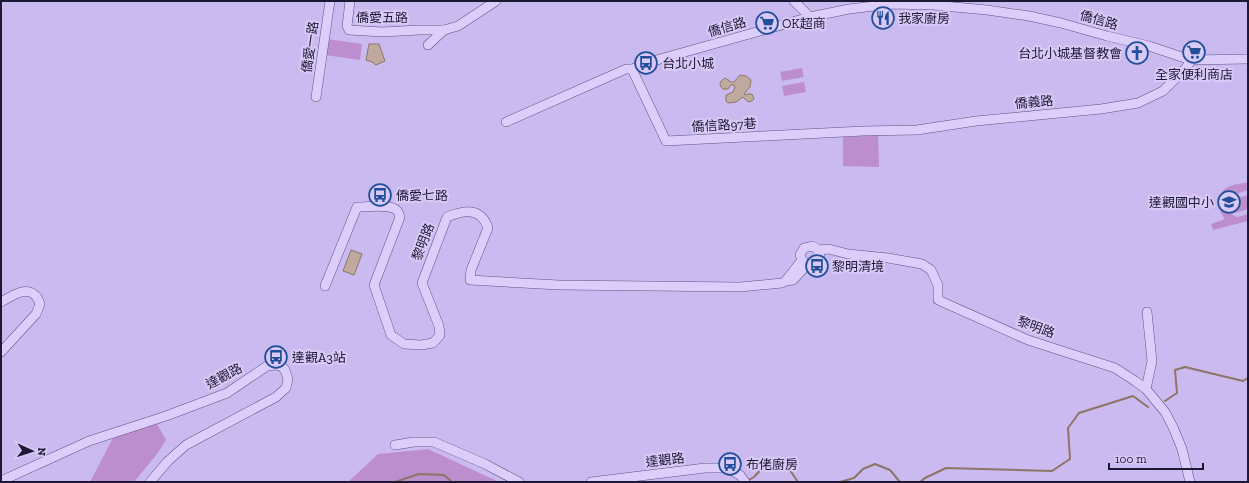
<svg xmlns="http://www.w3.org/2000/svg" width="1249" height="483" viewBox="0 0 1249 483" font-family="'Zilla Slab','Noto Sans TC',serif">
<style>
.green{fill:#bd8ece}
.water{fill:#c0a99e;stroke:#8d7566}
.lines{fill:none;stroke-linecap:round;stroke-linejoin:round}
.stream{stroke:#8d7566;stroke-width:2}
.minor-casing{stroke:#5b5387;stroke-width:10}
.minor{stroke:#dccdfb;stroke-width:9}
.labels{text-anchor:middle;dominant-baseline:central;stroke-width:4;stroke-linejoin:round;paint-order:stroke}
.street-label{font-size:13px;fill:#1c1935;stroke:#d9c9f7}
.poi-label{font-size:13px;fill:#1c1935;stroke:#d9c9f7;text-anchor:start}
</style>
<rect width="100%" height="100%" fill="#cbbaf0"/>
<g class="green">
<polygon points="327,39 362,44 360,60 325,55"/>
<polygon points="802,68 804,77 782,81 780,72"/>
<polygon points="804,82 806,92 784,96 782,86"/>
<polygon points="878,135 879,167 843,166 843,137"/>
<path d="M1248,182V190L1230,196C1222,206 1227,213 1237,217L1248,214V221L1213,230L1211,224L1225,219C1218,210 1215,196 1226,188C1232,184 1241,184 1248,182Z"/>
<polygon points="1248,195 1248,209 1232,214 1228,201"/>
<polygon points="157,424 166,440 157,454 134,482 90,482 113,438"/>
<polygon points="428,449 499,482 348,482 378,454"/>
</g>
<g class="water">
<polygon points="369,44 379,44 385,61 376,65 372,62 366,60"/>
<path d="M740,75L746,76L751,80L750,87L744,94L745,95L748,94H752L754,99L752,101L748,102L743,97L736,102L728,103L726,101V95L733,92L735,87L734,85H731L728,89H723C718,85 720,81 725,78L731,82H734Z"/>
<polygon points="351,250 362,254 354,275 343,271"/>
</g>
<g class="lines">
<g class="stream">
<polyline points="1165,401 1177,393 1175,370 1185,367 1243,381 1248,378"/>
<polyline points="747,481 754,477 768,462 785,463 798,482"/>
<polyline points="395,482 419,474 444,475 452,482"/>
<polyline points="840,482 854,478 863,469 875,464 890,470 900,482"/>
<polyline points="920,482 925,478 946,468 1052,471 1070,459 1068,428 1079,413 1133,396 1148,407"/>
</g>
<g class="minor-casing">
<g id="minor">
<polyline points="350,1 347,26 349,30 383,32 419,30 444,30 458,26 496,1"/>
<polyline points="794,1 810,17"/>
<polyline points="428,45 444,30"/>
<polyline points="632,69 666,141 863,131 917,130 976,121 1101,109 1138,103 1163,91 1186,68 1191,60"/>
<polyline points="316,97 330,1"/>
<polyline points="506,122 626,69 632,69 660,59 810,17 849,9 891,4 933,5 987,10 1029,16 1061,23 1107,36 1149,46 1191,60 1248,59"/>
<polyline points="818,250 829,249 848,254 888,258 922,264 931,270 938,285 938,300 1028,340 1115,368 1135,381 1146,389 1165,412 1173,427 1182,449 1190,482"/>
<polyline points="787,279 802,260"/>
<path d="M325,286L357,207C366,207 387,204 395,209C398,210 399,214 400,217L374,285L391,335L404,344L421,345L433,343L440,335L439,326L422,283L447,217C464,210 481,207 488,228L471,270L470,280L559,285L740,287L782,283L786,281L793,280L807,265C821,267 824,251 812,246L804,248L800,255L802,260L807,265"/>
<path d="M1,302C10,297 25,286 35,295C37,297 39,301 40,304L36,314L1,352"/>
<polyline points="1146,389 1152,361 1147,312"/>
<polyline points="395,445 414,442 434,442 485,464 519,482"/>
<polyline points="1,481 89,441 166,416 227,393 267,366 275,365 281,366 285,370 288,379 286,388 276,397 186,445 168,461 150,482"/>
<polyline points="591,482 705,468 726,468 740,475 745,482"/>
</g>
</g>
<use href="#minor" class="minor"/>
</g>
<defs>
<g id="restaurant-ring" transform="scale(1.15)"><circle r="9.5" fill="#d9c9f7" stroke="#214f99" stroke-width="1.5"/><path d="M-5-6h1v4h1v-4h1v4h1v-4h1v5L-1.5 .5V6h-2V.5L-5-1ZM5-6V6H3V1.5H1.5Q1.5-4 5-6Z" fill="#214f99"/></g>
<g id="supermarket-ring" transform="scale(1.15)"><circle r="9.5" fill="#d9c9f7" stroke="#214f99" stroke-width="1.5"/><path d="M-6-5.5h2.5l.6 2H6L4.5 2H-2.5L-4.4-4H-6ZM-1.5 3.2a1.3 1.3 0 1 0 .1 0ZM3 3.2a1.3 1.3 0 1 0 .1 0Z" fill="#214f99"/></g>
<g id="church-ring" transform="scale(1.15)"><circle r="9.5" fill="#d9c9f7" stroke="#214f99" stroke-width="1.5"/><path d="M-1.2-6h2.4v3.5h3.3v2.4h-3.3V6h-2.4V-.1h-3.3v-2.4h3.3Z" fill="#214f99"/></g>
<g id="bus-ring" transform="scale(1.15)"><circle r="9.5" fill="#d9c9f7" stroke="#214f99" stroke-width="1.5"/><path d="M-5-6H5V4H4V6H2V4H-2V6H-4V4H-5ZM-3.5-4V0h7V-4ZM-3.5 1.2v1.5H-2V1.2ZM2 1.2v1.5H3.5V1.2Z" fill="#214f99"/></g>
<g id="school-ring" transform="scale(1.15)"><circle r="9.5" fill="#d9c9f7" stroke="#214f99" stroke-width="1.5"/><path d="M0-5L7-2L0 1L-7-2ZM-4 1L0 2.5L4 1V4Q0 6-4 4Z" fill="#214f99"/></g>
</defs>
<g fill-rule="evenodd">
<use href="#restaurant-ring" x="883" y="18"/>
<use href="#supermarket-ring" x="767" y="23"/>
<use href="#supermarket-ring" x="1194" y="52"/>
<use href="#church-ring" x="1137" y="53"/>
<use href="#bus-ring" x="646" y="63"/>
<use href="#bus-ring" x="380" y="195"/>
<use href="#school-ring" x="1229" y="202"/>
<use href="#bus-ring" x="817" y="266"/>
<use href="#bus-ring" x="276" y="357"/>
<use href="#bus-ring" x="730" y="464"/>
</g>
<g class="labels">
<g class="street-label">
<text x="382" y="17">僑愛五路</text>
<text transform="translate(1099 20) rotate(16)">僑信路</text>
<text transform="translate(727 27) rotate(-16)">僑信路</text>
<text transform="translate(310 47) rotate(-82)">僑愛一路</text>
<text transform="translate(1034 102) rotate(-5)">僑義路</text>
<text transform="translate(724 125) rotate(-3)">僑信路97巷</text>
<text transform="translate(423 242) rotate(-69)">黎明路</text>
<text transform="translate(1036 327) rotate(20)">黎明路</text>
<text transform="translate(224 376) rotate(-28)">達觀路</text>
<text transform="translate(665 460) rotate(-7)">達觀路</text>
</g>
<g class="poi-label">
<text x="898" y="18">我家廚房</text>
<text x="782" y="23">OK超商</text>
<text x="1122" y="53" text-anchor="end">台北小城基督教會</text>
<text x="662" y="63">台北小城</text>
<text x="1194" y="74" text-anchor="middle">全家便利商店</text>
<text x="396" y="195">僑愛七路</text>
<text x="1214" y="202" text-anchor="end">達觀國中小</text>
<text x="832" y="266">黎明清境</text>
<text x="292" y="357">達觀A3站</text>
<text x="746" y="464">布佬廚房</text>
</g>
</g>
<rect width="1249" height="483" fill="none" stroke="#1c1935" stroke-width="4"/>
<g transform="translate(32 451) rotate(93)" stroke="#d9c9f7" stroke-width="3" paint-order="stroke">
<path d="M0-3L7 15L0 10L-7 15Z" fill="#1c1935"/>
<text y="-6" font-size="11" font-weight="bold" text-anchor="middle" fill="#1c1935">N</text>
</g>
<path d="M1109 463v6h94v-6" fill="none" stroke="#1c1935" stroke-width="2"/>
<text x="1115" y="463" font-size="12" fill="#1c1935" stroke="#d9c9f7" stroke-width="3" paint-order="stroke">100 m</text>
</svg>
